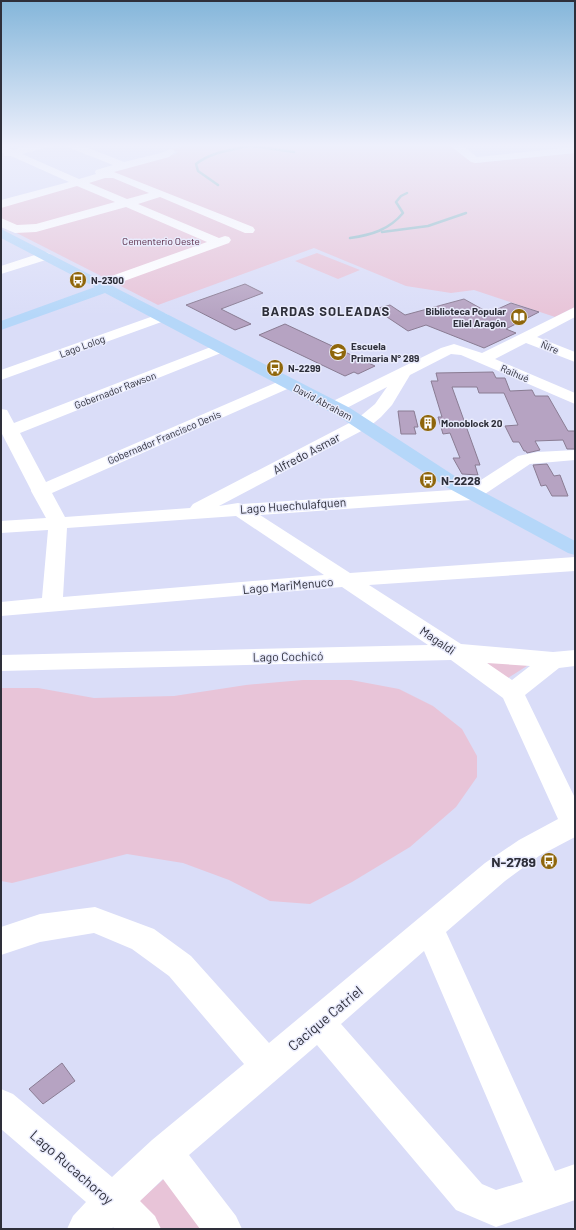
<svg xmlns="http://www.w3.org/2000/svg" width="576" height="1230" viewBox="0 0 576 1230" font-family="Barlow,sans-serif">
<style>
.green{fill:#e8c4d8}
.lines{fill:none;stroke-linecap:round;stroke-linejoin:round}
.stream{stroke:#8ebac6;stroke-width:2.5}
.building{fill:#b6a3c2;stroke:#8a7c93}
.minor{fill:#fff;fill-rule:evenodd}
.major{fill:#b5d7f9;fill-rule:evenodd}
.labels{text-anchor:middle;dominant-baseline:central;stroke-width:3;stroke-linejoin:round;paint-order:stroke}
.far-park-label{font-size:10px;fill:#552643;stroke:#e9ebfc}
.far-poi-label{font-size:10px;font-weight:bold;fill:#2e2f3a;stroke:#e9ebfc;text-anchor:start}
.far-street-label{font-size:10px;fill:#2e2f3a;stroke:#e9ebfc}
.street-label{font-size:12px;fill:#2e2f3a;stroke:#e9ebfc}
.poi-label{font-size:12px;font-weight:bold;fill:#2e2f3a;stroke:#e9ebfc;text-anchor:start}
.far-district-label{font-size:13px;font-weight:bold;letter-spacing:1px;fill:#2e2f3a;stroke:#e9ebfc}
.near-poi-label{font-size:14px;font-weight:bold;fill:#2e2f3a;stroke:#e9ebfc;text-anchor:end}
.near-street-label{font-size:14px;fill:#2e2f3a;stroke:#e9ebfc}
</style>
<rect width="100%" height="100%" fill="#daddf8"/>
<g class="green">
<polygon points="192,144 449,144 476,163 575,153 575,307 555,317 474,290 451,293 406,286 314,248 158,305 1,225 1,203 176,154 178,152 172,149"/>
<polygon points="317,253 360,270 338,279 295,261"/>
<polygon points="485,661 530,664 505,680"/>
<polygon points="303,680 351,680 399,689 433,706 462,729 477,756 477,777 456,807 410,847 352,882 310,904 270,901 229,880 183,863 127,854 12,883 1,881 1,688 38,688 94,698 174,696 246,685"/>
<polygon points="166,1177 203,1229 161,1229 135,1205"/>
</g>
<g class="lines">
<g class="stream">
<polyline points="252,146 294,152"/>
<path d="M218,185L198,171L196,164C214,150 236,150 257,144"/>
<polyline points="382,232 428,226 466,213"/>
<path d="M350,238C371,235 389,230 403,213L396,202L401,196L407,193"/>
</g>
</g>
<g class="building">
<polygon points="245,284 263,293 221,309 251,324 235,330 186,305"/>
<polygon points="464,299 489,313 511,303 539,312 506,329 516,333 484,348 426,325 408,331 375,309 390,305 405,315"/>
<polygon points="285,324 375,366 358,374 354,372 345,376 259,335"/>
<polygon points="493,372 496,378 505,378 510,391 532,390 535,396 548,396 568,431 575,431 575,449 567,449 563,440 535,441 540,450 527,453 526,451 524,451 519,442 513,442 505,426 518,425 504,393 479,393 477,387 452,387 480,465 475,465 478,475 462,474 453,458 460,458 450,433 443,434 438,417 442,417 431,381 438,381 436,373"/>
<polygon points="398,411 414,411 418,427 414,427 416,434 401,434"/>
<polygon points="547,464 554,476 560,475 568,496 552,496 546,485 541,486 533,465"/>
<polygon points="62,1063 75,1081 43,1104 29,1089"/>
</g>
<g class="lines">
<g class="minor">
<path d="M36,144H53L52,146L22,154L79,179L96,174L95,172L96,170L113,165L65,146L64,144H78L124,162L161,153L170,149L174,150L175,152L169,157L114,172L253,227L255,230L253,233H245L160,197L138,204L219,238L225,236L229,237L231,240L229,243L116,284H106L104,281L106,278L207,242L126,207L36,232L15,233L1,227V218L17,225L36,224L115,202L77,186L1,208V200L69,182L11,156H4V153L1,152V145L13,150ZM105,178H113L149,193L127,199L89,183Z"/>
<polygon points="448,144 460,144 477,157 575,147 575,153 475,163 471,162"/>
<polygon points="44,252 49,253 51,256 49,259 1,274 1,266"/>
<path d="M575,307V317L537,337L575,352V362L526,343L495,359L575,393V404L461,355L451,354L410,375L392,405L381,417L369,427L219,506L238,503L242,504L467,489L518,456L537,452L575,450V460L530,464L479,498L472,500L260,515L350,573L575,557V571L369,585L461,644L553,652L575,650V666L559,668L525,695L575,798V837L539,856L505,881L446,932L555,1171L575,1164V1200L496,1227L456,1210L317,1045L189,1155L236,1216L242,1229H200L163,1179L140,1201L155,1216L161,1229H115L113,1227L112,1229H67L73,1216L86,1202L1,1129V1089L13,1094L112,1177L152,1140L244,1064L169,976L132,949L94,933L40,942L1,955V927L40,914L95,907L154,929L191,956L269,1043L485,863L519,840L558,819L503,698L451,660L1,671V655L428,645L342,587L1,616V602L42,598L48,530L1,533V521L46,518L31,491V490L1,432V409L7,410L14,423L216,345L221,343L226,345L229,348L226,351L20,433L46,482L282,380L288,378L294,380L296,383L294,386L52,493L65,517L190,508L193,504L357,419L375,404L387,387L341,411L335,412L329,411L327,407L329,403L441,348L454,344L482,353ZM236,516L324,575L63,597L67,528ZM487,663L530,666L512,680ZM424,951L523,1182L496,1190L482,1184L341,1024Z"/>
<polygon points="162,313 167,314 169,317 167,320 1,380 1,370"/>
</g>
<polygon class="major" points="1,229 350,408 461,480 575,541 575,555 568,553 448,488 338,416 105,293 1,330 1,321 95,287 1,238"/>
</g>
<linearGradient id="sky" x2="0" y2="1"><stop stop-color="#84b6da"/><stop offset="0.46" stop-color="#eef0fc"/><stop offset="1" stop-color="#eef0fc" stop-opacity="0"/></linearGradient>
<rect width="576" height="316" fill="url(#sky)"/>
<defs>
<g id="bus-disc" transform="scale(0.9)"><circle r="9.5" fill="#8f660b" stroke="#e9ebfc"/><path d="M-5-6H5V4H4V6H2V4H-2V6H-4V4H-5ZM-3.5-4V0h7V-4ZM-3.5 1.2v1.5H-2V1.2ZM2 1.2v1.5H3.5V1.2Z" fill="#fff"/></g>
<g id="library-disc" transform="scale(0.9)"><circle r="9.5" fill="#8f660b" stroke="#e9ebfc"/><path d="M-6-4Q-3-5.5-.7-3.5V5Q-3 3-6 4ZM6-4Q3-5.5 .7-3.5V5Q3 3 6 4Z" fill="#fff"/></g>
<g id="school-disc" transform="scale(0.9)"><circle r="9.5" fill="#8f660b" stroke="#e9ebfc"/><path d="M0-5L7-2L0 1L-7-2ZM-4 1L0 2.5L4 1V4Q0 6-4 4Z" fill="#fff"/></g>
<g id="building-disc" transform="scale(0.9)"><circle r="9.5" fill="#8f660b" stroke="#e9ebfc"/><path d="M-4-6H4V6H1V3H-1V6H-4ZM-2.5-4.3h1.7v1.8h-1.7ZM.8-4.3h1.7v1.8H.8ZM-2.5-1h1.7V.8h-1.7ZM.8-1h1.7V.8H.8Z" fill="#fff"/></g>
</defs>
<g fill-rule="evenodd">
<use href="#bus-disc" x="78" y="280"/>
<use href="#library-disc" x="519" y="317"/>
<use href="#school-disc" x="338" y="352"/>
<use href="#bus-disc" x="275" y="368"/>
<use href="#building-disc" x="428" y="423"/>
<use href="#bus-disc" x="428" y="480"/>
<use href="#bus-disc" x="549" y="861"/>
</g>
<g class="labels">
<g class="far-park-label">
<text x="161" y="241">Cementerio Oeste</text>
</g>
<g class="far-poi-label">
<text x="91" y="280">N-2300</text>
<text x="506" y="311" text-anchor="end">Biblioteca Popular<tspan x="506" dy="12">Eliel Aragón</tspan></text>
<text x="351" y="346">Escuela<tspan x="351" dy="12">Primaria N° 289</tspan></text>
<text x="288" y="368">N-2299</text>
<text x="441" y="423">Monoblock 20</text>
</g>
<g class="far-street-label">
<text transform="translate(82 346) rotate(-20)">Lago Lolog</text>
<text transform="translate(550 347) rotate(22)">Ñire</text>
<text transform="translate(515 373) rotate(23)">Raihué</text>
<text transform="translate(115 390) rotate(-21)">Gobernador Rawson</text>
<text transform="translate(323 402) rotate(28)">David Abraham</text>
<text transform="translate(164 437) rotate(-23)">Gobernador Francisco Denis</text>
</g>
<g class="street-label">
<text transform="translate(306 453) rotate(-28)">Alfredo Asmar</text>
<text transform="translate(293 505) rotate(-4)">Lago Huechulafquen</text>
<text transform="translate(288 585) rotate(-5)">Lago MariMenuco</text>
<text transform="translate(438 640) rotate(34)">Magaldi</text>
<text transform="translate(288 656) rotate(-1)">Lago Cochicó</text>
</g>
<g class="poi-label">
<text x="441" y="480">N-2228</text>
</g>
<g class="far-district-label">
<text x="326" y="311">BARDAS SOLEADAS</text>
</g>
<g class="near-poi-label">
<text x="536" y="861">N-2789</text>
</g>
<g class="near-street-label">
<text transform="translate(325 1018) rotate(-40)">Cacique Catriel</text>
<text transform="translate(72 1167) rotate(41)">Lago Rucachoroy</text>
</g>
</g>
<rect width="576" height="1230" fill="none" stroke="#2e2f3a" stroke-width="4"/>
</svg>
